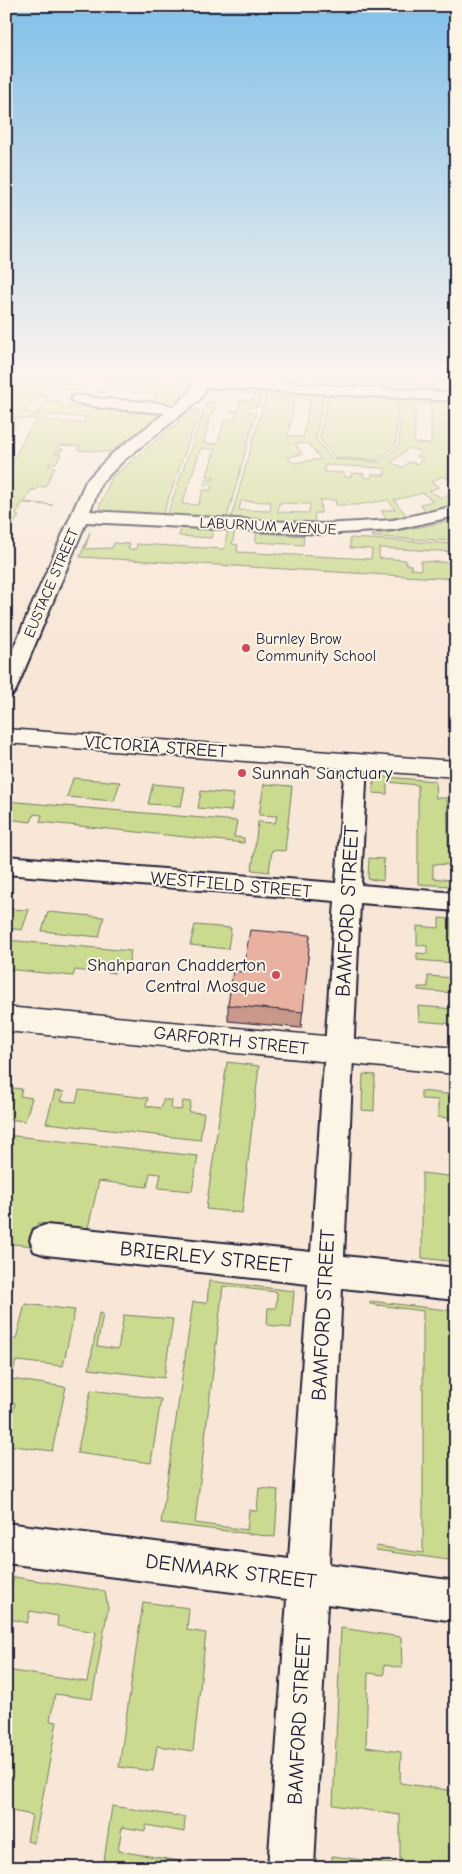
<svg xmlns="http://www.w3.org/2000/svg" width="462" height="1874" viewBox="0 0 462 1874" font-family="'Comic Neue',sans-serif">
<style>
.green{fill:#cada8f;stroke:#767e65;fill-rule:evenodd}
.lines{fill:none;stroke-linecap:round;stroke-linejoin:round}
.minor-casing{stroke:#22223b;stroke-width:4}
.tertiary-casing{stroke:#22223b;stroke-width:3}
.minor{fill:#fcf5e5;fill-rule:evenodd}
.tertiary{fill:#fcf5e5;fill-rule:evenodd}
.wall{fill:#c8988a;stroke:#22223b}
.building{fill:#e9b1a0;stroke:#22223b}
.poi-dot{fill:#d1495b;stroke:#fcf5e5;stroke-width:2}
.labels{text-anchor:middle;dominant-baseline:central;stroke-width:4;stroke-linejoin:round;paint-order:stroke}
.far-street-label{font-size:15px;fill:#22223b;stroke:#fcf5e5}
.far-poi-label{font-size:15px;fill:#22223b;stroke:#fcf5e5;text-anchor:start}
.street-label{font-size:18px;fill:#22223b;stroke:#fcf5e5}
.poi-label{font-size:18px;fill:#22223b;stroke:#fcf5e5;text-anchor:start}
.near-street-label{font-size:21px;fill:#22223b;stroke:#fcf5e5}
</style>
<rect width="100%" height="100%" fill="#f8e7d7"/>
<filter id="ink" filterUnits="userSpaceOnUse"><feTurbulence type="fractalNoise" baseFrequency=".02" numOctaves="2"/><feDisplacementMap in="SourceGraphic" scale="10" xChannelSelector="R" yChannelSelector="G"/><feConvolveMatrix kernelMatrix="1 2 1 2 8 2 1 2 1" color-interpolation-filters="sRGB"/></filter>
<g filter="url(#ink)">
<g class="green">
<path d="M6,375L164,376L162,383L174,384L177,377H189C181,397 176,404 153,403L157,394L131,392L133,387L109,386L106,393L98,392L108,385L105,384L107,378L72,377L69,382L87,383L83,391L53,388L57,381H45L37,395L49,396L48,397L34,398L25,413L38,414L46,400L59,401L58,404L65,406L154,411L157,417L111,452L78,450L80,446L59,445L57,448L63,449L62,451H56L54,453L61,454L56,463H50L48,465L55,467L45,487H38L36,490H31L25,502L53,505L22,503L16,515L19,516L6,535V481L12,470H8L27,433L38,419L14,418V429L6,427ZM49,415L85,417H86L83,423L46,421Z"/>
<polygon points="279,375 300,375 300,378 314,379 315,375 327,375 326,385 277,382"/>
<polygon points="331,375 401,375 400,389 329,385"/>
<polygon points="403,375 416,375 416,384 430,385 431,375 456,375 456,392 403,389"/>
<path d="M241,389L262,391L258,407H249L248,412L256,413L227,518L167,515L207,402L216,403L211,407L215,408L210,420H207L206,423H209L203,443L217,444L225,419H235L237,412L228,411H238L240,400L252,401L254,394L241,393ZM201,448L215,449L207,476L215,477L213,480H206L204,485L212,486L211,490H203L198,505L182,504Z"/>
<path d="M267,391L324,394L316,439L332,459L380,462L399,445L402,398L430,400L431,404H436V400L456,401V482L443,476L431,482L439,487L429,491L442,498L453,493L456,495V503L428,512L420,504L433,501L423,493L394,500L407,516L387,519L381,511L395,509L388,500L356,505H336L335,500H320L321,513H315L314,523L231,518ZM295,398L310,399L303,437L288,436ZM416,405H431V444L414,443ZM308,443L321,459L293,463L288,457L302,454L295,444ZM409,448L421,451L416,456L423,458L418,464L409,462L403,467L391,463ZM325,465L385,468V475L372,474L371,478L363,477L364,474L351,473V477H344V473L324,472ZM241,501L271,502L270,511L239,510ZM279,503L310,504L309,513L278,512Z"/>
<polygon points="328,394 399,398 396,444 378,460 335,458 320,439"/>
<polygon points="193,410 200,410 163,514 106,511 99,507 112,477"/>
<polygon points="456,519 456,541 373,537 372,535 426,526"/>
<polygon points="181,528 213,530 211,538 179,536"/>
<polygon points="228,531 235,531 232,544 238,545 237,552 371,559 372,549 350,548 350,538 456,544 456,552 379,548 379,558 406,560 406,564 411,565 411,569 421,570 421,561 456,563 456,579 80,557 90,532 85,549 112,548 114,543 130,544 128,549 136,549 137,544 224,549"/>
<polygon points="257,533 304,536 303,545 255,542"/>
<polygon points="374,776 435,781 436,798 447,798 449,865 433,864 433,878 450,880 450,886 418,884 418,785 387,782 387,794 373,793"/>
<polygon points="73,778 120,782 114,801 67,797"/>
<polygon points="153,784 185,787 181,806 148,804"/>
<polygon points="264,784 292,786 285,851 272,850 269,872 252,870 258,822 275,823 277,816 259,815"/>
<polygon points="201,791 234,794 231,811 198,808"/>
<polygon points="6,801 237,821 234,837 244,838 244,843 40,822 42,815 34,814 31,822 6,819"/>
<polygon points="369,858 384,859 383,881 368,879"/>
<polygon points="9,909 29,910 22,930 6,928 6,917"/>
<polygon points="48,912 104,917 99,937 42,931"/>
<polygon points="439,918 451,919 453,963 417,960 417,953 427,954 427,946 417,945 417,926 439,928"/>
<polygon points="195,925 231,928 228,949 190,945"/>
<polygon points="6,940 131,951 128,966 116,965 114,973 107,972 109,963 95,962 93,972 75,970 73,976 6,969"/>
<polygon points="428,976 453,978 453,993 418,990 418,987 428,987"/>
<polygon points="418,1006 454,1009 454,1024 419,1021"/>
<polygon points="227,1062 259,1066 242,1213 206,1209"/>
<polygon points="363,1074 375,1075 374,1111 362,1110"/>
<polygon points="13,1088 22,1089 20,1096 32,1098 25,1121 6,1119 6,1096 11,1096"/>
<polygon points="79,1090 148,1098 146,1106 161,1108 163,1100 172,1100 171,1109 181,1110 183,1101 191,1102 189,1112 204,1113 200,1140 46,1123 55,1091 64,1092 61,1101 76,1102"/>
<polygon points="421,1091 456,1095 456,1119 438,1117 438,1100 421,1099"/>
<polygon points="6,1135 198,1156 192,1191 158,1188 161,1174 150,1173 147,1187 99,1181 88,1228 38,1223 32,1246 6,1243"/>
<polygon points="422,1173 456,1177 456,1262 422,1258"/>
<polygon points="209,1281 294,1291 291,1328 267,1325 268,1308 276,1308 277,1292 223,1286 195,1523 247,1530 249,1510 257,1511 259,1488 278,1490 275,1537 161,1523 193,1302 207,1303"/>
<polygon points="370,1301 456,1311 456,1561 376,1550 376,1546 423,1553 423,1311 370,1304"/>
<polygon points="25,1304 75,1310 63,1366 16,1361 11,1379 66,1387 52,1451 6,1445 15,1403 6,1401 6,1338 16,1339"/>
<polygon points="99,1313 103,1314 97,1346 118,1349 124,1315 173,1319 164,1378 89,1369"/>
<polygon points="91,1390 161,1399 151,1463 77,1453"/>
<polygon points="14,1577 105,1591 108,1608 92,1699 55,1694 50,1721 57,1722 34,1843 27,1841 32,1815 6,1810 6,1670 87,1682 96,1632 57,1626 58,1616 30,1611 27,1623 10,1619 6,1634 6,1611"/>
<polygon points="143,1602 189,1608 187,1630 206,1633 193,1751 157,1746 153,1771 119,1767"/>
<polygon points="341,1628 401,1637 402,1668 384,1665 384,1675 368,1673 366,1747 401,1752 400,1783 455,1791 456,1850 451,1848 451,1868 332,1868 332,1856 400,1865 400,1815 333,1805"/>
<polygon points="112,1806 185,1817 184,1832 146,1825 145,1831 122,1827 118,1851 180,1861 179,1868 103,1868"/>
</g>
<g class="lines">
<g class="minor-casing">
<g id="minor">
<path d="M196,375H210L209,378L456,393V401L206,387L203,395L197,402L124,460L101,483L90,511L323,524L393,520L456,506V516L393,530L323,534L86,522L16,690L13,694L6,696V665L86,481L112,454L165,413L102,408L73,402L71,399L73,396C82,394 94,398 104,399C127,401 151,401 174,406L189,393Z"/>
<polygon points="356,755 364,757 367,762 361,885 456,893 456,911 360,903 344,1256 456,1268 456,1300 342,1288 329,1564 456,1581 456,1621 327,1604 314,1868 268,1868 287,1599 6,1563 6,1523 289,1559 308,1284 46,1255 34,1251 30,1240 34,1229 46,1225 311,1252 335,901 6,874 6,856 336,883 345,762 348,757"/>
</g>
</g>
<g class="tertiary-casing">
<g id="tertiary">
<polygon points="6,729 456,761 456,777 6,743"/>
<polygon points="6,1007 456,1048 456,1074 6,1031"/>
</g>
</g>
<use href="#minor" class="minor"/>
<use href="#tertiary" class="tertiary"/>
</g>
<polygon class="wall" points="310,935 301,1028 228,1021 228,1005"/>
<polygon class="building" points="250,930 310,935 303,1012 228,1005 233,971 243,972"/>
</g>
<linearGradient id="sky" x2="0" y2="1"><stop stop-color="#82c0e9"/><stop offset="0.59" stop-color="#fcf4ed"/><stop offset="1" stop-color="#fcf4ed" stop-opacity="0"/></linearGradient>
<rect width="462" height="637" fill="url(#sky)"/>
<g class="poi-dot">
<circle cx="246" cy="648" r="5"/>
<circle cx="242" cy="773" r="5"/>
<circle cx="276" cy="975" r="5"/>
</g>
<g class="labels">
<g class="far-street-label">
<text transform="translate(268 526) rotate(3)">LABURNUM AVENUE</text>
<text transform="translate(51 583) rotate(-67)">EUSTACE STREET</text>
</g>
<g class="far-poi-label">
<text x="256" y="639">Burnley Brow<tspan x="256" dy="17">Community School</tspan></text>
</g>
<g class="street-label">
<text transform="translate(156 747) rotate(4)">VICTORIA STREET</text>
<text transform="translate(231 885) rotate(5)">WESTFIELD STREET</text>
<text transform="translate(231 1041) rotate(6)">GARFORTH STREET</text>
</g>
<g class="poi-label">
<text x="252" y="773">Sunnah Sanctuary</text>
<text x="266" y="965" text-anchor="end">Shahparan Chadderton<tspan x="266" dy="21">Central Mosque</tspan></text>
</g>
<g class="near-street-label">
<text transform="translate(347 911) rotate(-87)">BAMFORD STREET</text>
<text transform="translate(206 1257) rotate(6)">BRIERLEY STREET</text>
<text transform="translate(323 1315) rotate(-87)">BAMFORD STREET</text>
<text transform="translate(231 1571) rotate(7)">DENMARK STREET</text>
<text transform="translate(299 1719) rotate(-87)">BAMFORD STREET</text>
</g>
</g>
<rect width="462" height="1874" fill="none" stroke="#fcf5e5" stroke-width="25"/>
<rect x="12" y="12" width="437" height="1849" fill="none" stroke="#22223b" stroke-width="2" filter="url(#ink)"/>
</svg>
